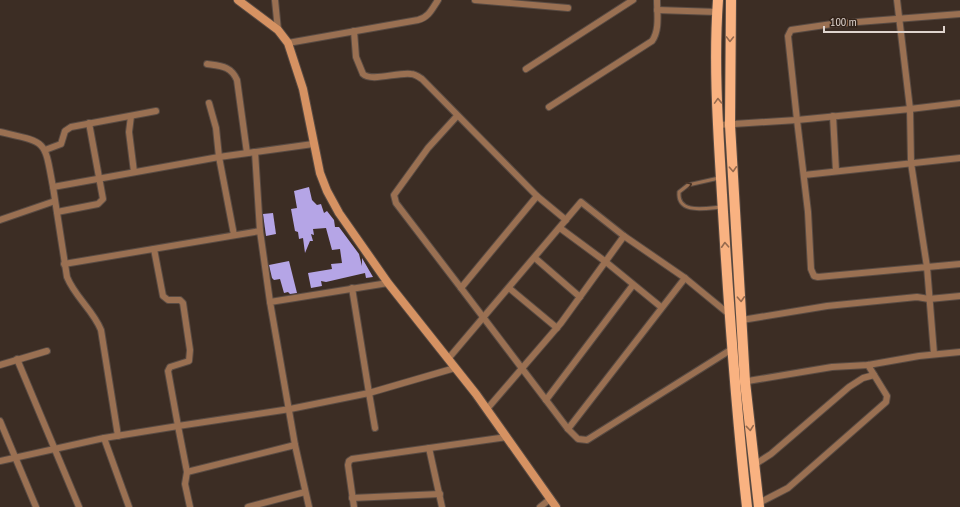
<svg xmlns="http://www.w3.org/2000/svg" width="960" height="507" viewBox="0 0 960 507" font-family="'PT Sans Narrow',sans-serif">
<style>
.building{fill:#b5a5e6}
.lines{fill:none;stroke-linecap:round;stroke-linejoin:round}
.service-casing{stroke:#594b43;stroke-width:5}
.minor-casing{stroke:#594b43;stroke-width:8}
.secondary-casing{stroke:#594b43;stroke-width:10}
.primary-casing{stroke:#594b43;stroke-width:12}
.service{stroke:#9a7052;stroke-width:3}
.minor{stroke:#9a7052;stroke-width:6}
.secondary{stroke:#d69262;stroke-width:8}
.primary{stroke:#f9b281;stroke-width:10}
.oneway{stroke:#966a4e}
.oneway2{stroke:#473225}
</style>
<rect width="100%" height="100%" fill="#3c2d24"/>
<g class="building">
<polygon points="309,187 312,200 317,205 321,204 324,213 327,211 334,220 335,227 339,227 359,254 362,266 362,258 373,277 366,278 365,273 326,282 321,281 322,286 311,288 308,273 332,269 331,264 342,263 340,249 332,250 326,228 313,229 314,235 311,234 313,241 310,241 305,253 303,238 299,239 298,232 295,231 291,209 297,208 294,191"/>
<polygon points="273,213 276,234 266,236 263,214"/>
<polygon points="289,261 297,293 290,294 288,292 284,293 280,279 274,280 272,278 269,265"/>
</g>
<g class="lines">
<g class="service-casing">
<path id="service" d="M719,178L688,185L679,192C677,215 707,208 721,207"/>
</g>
<g class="minor-casing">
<g id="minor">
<polyline points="275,0 278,30"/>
<polyline points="475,0 568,8"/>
<polyline points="897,0 910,109 960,103"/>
<polyline points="657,10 717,12"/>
<path d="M354,31L356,57L363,74C371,82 398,72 411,74C415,74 419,77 422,79L537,196"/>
<path d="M288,43L418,20C429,17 432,9 438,0"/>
<path d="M207,64C221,66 231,66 237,80L247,153"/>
<polyline points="526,69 633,0"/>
<polyline points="209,103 216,128 219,157 234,235"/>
<path d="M549,107L652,41C660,30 657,13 657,0"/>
<polyline points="131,116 129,132 134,172"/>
<polyline points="457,116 428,148 394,195 396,203 461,288"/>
<polyline points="833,116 836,171"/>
<polyline points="718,125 797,120 788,36 791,30 832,24 960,14"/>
<path d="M0,132C48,143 44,139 53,187"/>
<polyline points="45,150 61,144 65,131 71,127 156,111"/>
<polyline points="255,152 260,231 270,302"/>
<polyline points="804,175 960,158"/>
<polyline points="57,212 98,204 103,199 89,123"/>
<polyline points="0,220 55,201"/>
<polyline points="566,220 537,196 461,288 568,429 578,439 587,440 732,349"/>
<polyline points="560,228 606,262 661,307"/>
<polyline points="154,249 163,296 168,300 180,300 183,303 190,350 189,361 170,367 168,371 178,426 290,409 369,393 375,428"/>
<polyline points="535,258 580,297"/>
<polyline points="64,264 260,231"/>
<polyline points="352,288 369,393 455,368"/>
<polyline points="509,288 557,328"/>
<polyline points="742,320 827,306 917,297 929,299 960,296"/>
<polyline points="934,354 927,267 911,163 910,109 797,120 808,212 811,269 814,276 818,277 960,264"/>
<polyline points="17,359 79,507"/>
<polyline points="448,359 581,202 624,236"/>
<polyline points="0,365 47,351"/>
<polyline points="742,382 832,367 868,365 919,356 960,352"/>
<polyline points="546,400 633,285"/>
<polyline points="487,409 561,323 624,236 685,278 730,315"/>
<polyline points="0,421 36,507"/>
<polyline points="568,429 685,278"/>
<path d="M118,436L101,330C93,310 75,297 67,277L53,187L219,157L313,144"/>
<polyline points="295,445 309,507"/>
<polyline points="429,448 442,507"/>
<polyline points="0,461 104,438"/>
<polyline points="754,465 771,454 849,387 863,378 874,375"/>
<polyline points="187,472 295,445 270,302 388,283"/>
<polyline points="352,498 440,494"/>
<polyline points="759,503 788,488 886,402 887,396 868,365"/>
<polyline points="129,507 104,438 178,426 187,472 185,484 190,507"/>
<polyline points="248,507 305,492"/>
<polyline points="354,507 348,465 349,461 352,459 507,437"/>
<polyline points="540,507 550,499"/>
</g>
</g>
<g class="secondary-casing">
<polyline id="secondary" points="238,0 278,30 288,43 303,89 320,173 327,191 339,213 388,283 476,394 556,507"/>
</g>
<g class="primary-casing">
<g id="primary">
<path d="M718,0C713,70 719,141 723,212C729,310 736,409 747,507"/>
<polyline points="731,0 730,125 745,382 759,507"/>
</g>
</g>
<use href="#service" class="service"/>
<use href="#minor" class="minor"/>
<use href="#secondary" class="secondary"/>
<use href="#primary" class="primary"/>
</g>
<defs><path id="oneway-chevron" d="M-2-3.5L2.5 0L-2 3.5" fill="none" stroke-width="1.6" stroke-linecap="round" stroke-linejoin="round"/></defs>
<g class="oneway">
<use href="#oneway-chevron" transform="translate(730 39) rotate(91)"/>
<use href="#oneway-chevron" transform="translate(718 101) rotate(-92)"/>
<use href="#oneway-chevron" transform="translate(733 169) rotate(87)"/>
<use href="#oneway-chevron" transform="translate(725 245) rotate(-93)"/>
<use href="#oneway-chevron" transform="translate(741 299) rotate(87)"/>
<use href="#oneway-chevron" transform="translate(750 428) rotate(84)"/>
</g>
<use class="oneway2" href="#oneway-chevron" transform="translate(689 185) rotate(-23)"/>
<path d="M824 26v6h120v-6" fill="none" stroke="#dfd4ce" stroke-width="2"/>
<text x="830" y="26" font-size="12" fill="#dfd4ce" stroke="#32231a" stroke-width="3" paint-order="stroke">100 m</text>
</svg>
